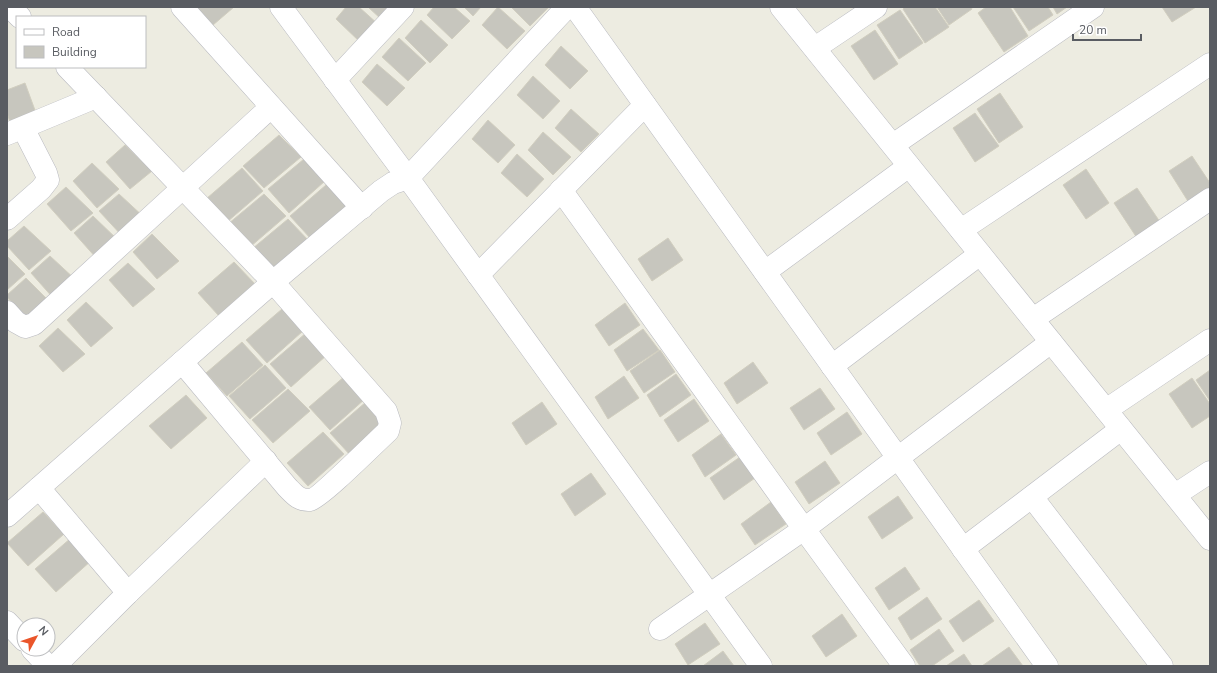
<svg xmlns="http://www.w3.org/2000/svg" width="1217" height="673" viewBox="0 0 1217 673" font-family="'Nunito Sans',sans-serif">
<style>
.building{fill:#c7c6be;stroke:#d1cebf}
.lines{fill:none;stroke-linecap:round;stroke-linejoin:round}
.minor-casing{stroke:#b9bac0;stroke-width:23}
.minor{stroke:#fff;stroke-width:22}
</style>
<rect width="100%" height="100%" fill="#edece1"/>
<g class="building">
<polygon points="196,7 234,7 213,25"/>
<polygon points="346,7 359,7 379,25 361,43 336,19"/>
<polygon points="368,7 392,7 381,19"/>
<polygon points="434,7 454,7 470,21 452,39 427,15"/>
<polygon points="464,7 481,7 473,16"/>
<polygon points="498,7 525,31 507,49 482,25"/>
<polygon points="511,7 547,7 548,8 530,26"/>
<polygon points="905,7 935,7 949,27 925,43 903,9"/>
<polygon points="937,7 971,7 972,9 949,25"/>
<polygon points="986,7 1010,7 1028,36 1004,52 978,13"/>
<polygon points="1013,7 1048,7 1053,15 1029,31"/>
<polygon points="1053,7 1067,7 1057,14"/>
<polygon points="1162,7 1196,7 1172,22"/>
<polygon points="900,10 923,43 899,59 877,25"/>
<polygon points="421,20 448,45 430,63 405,38"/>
<polygon points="875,30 898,64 874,80 851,46"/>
<polygon points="399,38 426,63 408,81 382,57"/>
<polygon points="561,46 588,71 570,89 545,65"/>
<polygon points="377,64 405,88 387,106 362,82"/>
<polygon points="533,76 560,101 543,119 517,95"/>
<polygon points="25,83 36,113 10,122 7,113 7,90"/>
<polygon points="1000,93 1023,127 999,143 977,109"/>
<polygon points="571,109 599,134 581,152 555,128"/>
<polygon points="975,113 999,146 975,162 953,128"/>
<polygon points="488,120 515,145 498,163 472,139"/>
<polygon points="543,132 571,157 553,175 528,150"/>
<polygon points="279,135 301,157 264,188 243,166"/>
<polygon points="125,145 152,171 130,189 106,162"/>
<polygon points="517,154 544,179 527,197 501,173"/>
<polygon points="1192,156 1210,183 1210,193 1191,206 1169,171"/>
<polygon points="304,159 325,181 289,213 268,189"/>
<polygon points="92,163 119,189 97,208 73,181"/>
<polygon points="242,168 263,191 227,222 206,199"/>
<polygon points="1086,169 1109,203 1086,219 1063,185"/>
<polygon points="326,185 348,207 311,239 290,216"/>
<polygon points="66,187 93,213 71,231 47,204"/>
<polygon points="1137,188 1160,222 1137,238 1114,203"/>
<polygon points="119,194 146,219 124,238 99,211"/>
<polygon points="264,194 286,216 250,247 228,224"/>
<polygon points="93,216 120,242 98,260 74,233"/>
<polygon points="288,219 309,241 273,272 252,249"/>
<polygon points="24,226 51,251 29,270 7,246 7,241"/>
<polygon points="152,234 179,261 157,279 133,252"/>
<polygon points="668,238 683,260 652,281 638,259"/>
<polygon points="7,256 25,274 7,290"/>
<polygon points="50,256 77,281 55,300 31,273"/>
<polygon points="234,262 256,285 219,316 198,293"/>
<polygon points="128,263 155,289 133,307 109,280"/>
<polygon points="26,278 52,304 30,323 7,297 7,295"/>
<polygon points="86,302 113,328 91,347 67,320"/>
<polygon points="625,303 640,325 609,346 595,325"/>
<polygon points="282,309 303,331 267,363 246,340"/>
<polygon points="58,328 85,354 63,372 39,346"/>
<polygon points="643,329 659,350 627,371 614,350"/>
<polygon points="306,333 327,355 291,387 270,364"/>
<polygon points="242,342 263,365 227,396 206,373"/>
<polygon points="660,350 675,372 644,393 630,371"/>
<polygon points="753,362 768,383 737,404 724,383"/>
<polygon points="265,365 286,388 250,419 229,396"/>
<polygon points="1210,370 1210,401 1196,380"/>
<polygon points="676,374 691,395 660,417 647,395"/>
<polygon points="345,376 366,398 330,430 309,407"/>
<polygon points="624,376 639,398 608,419 595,397"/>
<polygon points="1192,378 1210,404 1210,416 1192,428 1169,394"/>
<polygon points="820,388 835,409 804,430 790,408"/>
<polygon points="288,389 310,411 273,443 252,420"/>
<polygon points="186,395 207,418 171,449 149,426"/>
<polygon points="694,399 709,421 678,442 664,420"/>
<polygon points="366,402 388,424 351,456 330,433"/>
<polygon points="542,402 557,424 526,445 512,423"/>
<polygon points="847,412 862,434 831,455 817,433"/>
<polygon points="323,432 344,454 308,486 287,463"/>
<polygon points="721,434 736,455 705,477 692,455"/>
<polygon points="740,457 755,478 724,500 710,478"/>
<polygon points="825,461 840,483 809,504 795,482"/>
<polygon points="591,473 606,494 575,516 561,494"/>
<polygon points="898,496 913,518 882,539 868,517"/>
<polygon points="771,502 786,524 755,545 741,524"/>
<polygon points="43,512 64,534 28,566 7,543"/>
<polygon points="71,538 92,560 56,592 35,569"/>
<polygon points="905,567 920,589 889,610 875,588"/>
<polygon points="927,597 942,619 911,640 898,618"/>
<polygon points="979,600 994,621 963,642 949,621"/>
<polygon points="842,614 857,636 826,657 812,636"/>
<polygon points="705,623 720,644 688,665 675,644"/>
<polygon points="939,629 954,651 932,666 920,666 910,650"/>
<polygon points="1009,647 1023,666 982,666"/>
<polygon points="723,651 734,666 703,666"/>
<polygon points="964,654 972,666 946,666"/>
</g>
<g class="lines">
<g class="minor-casing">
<g id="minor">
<polyline points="10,7 20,17"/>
<polyline points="182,7 362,208"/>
<polyline points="281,7 408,178 761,666"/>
<polyline points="575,7 1047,666"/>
<polyline points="781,7 1210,539"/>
<polyline points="815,48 876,7"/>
<path d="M67,67L273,282L386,411L390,423L388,431C377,441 319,499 310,500C299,501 294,494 287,487L182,362"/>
<polyline points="335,80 403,7"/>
<polyline points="7,134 96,97"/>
<polyline points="893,145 1093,7"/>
<polyline points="561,190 804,529 904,666"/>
<polyline points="7,219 41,189 48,180 46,173 23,128"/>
<polyline points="961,230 1210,64"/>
<polyline points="765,272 909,166"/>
<polyline points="478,275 645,105"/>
<polyline points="7,312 16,322 25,327 34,324 271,107"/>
<polyline points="1033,319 1210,199"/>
<polyline points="832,366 980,254"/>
<polyline points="1106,410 1210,340"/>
<polyline points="39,488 128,593"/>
<polyline points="1175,495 1210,472"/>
<polyline points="1032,497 1162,666"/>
<polyline points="7,516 273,282 381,191 393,183 408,178 567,7"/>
<polyline points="963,549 1121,429"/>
<polyline points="7,622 24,640"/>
<polyline points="660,629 804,529 1051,342"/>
<polyline points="32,649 48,666"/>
<polyline points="55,666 128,593 266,461"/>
</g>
</g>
<use href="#minor" class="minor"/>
</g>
<rect width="1217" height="673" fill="none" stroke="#595c62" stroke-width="16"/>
<rect x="16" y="16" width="130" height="52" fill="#ffffff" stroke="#bdbec0"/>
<rect x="24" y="29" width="20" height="6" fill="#ffffff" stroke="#bdbec0"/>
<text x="52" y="36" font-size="12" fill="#595c62">Road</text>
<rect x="24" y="46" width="20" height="12" fill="#c7c6be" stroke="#bdbec0"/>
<text x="52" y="56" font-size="12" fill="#595c62">Building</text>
<g transform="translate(36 637) rotate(50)"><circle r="19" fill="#ffffff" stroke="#bdbec0"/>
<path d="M0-3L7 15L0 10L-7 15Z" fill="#ea552a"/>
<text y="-6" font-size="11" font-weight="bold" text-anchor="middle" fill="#595c62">N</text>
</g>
<path d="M1073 34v6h68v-6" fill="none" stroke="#595c62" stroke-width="2"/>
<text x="1079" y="34" font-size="12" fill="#595c62" stroke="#ffffff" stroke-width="3" paint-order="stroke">20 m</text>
</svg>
